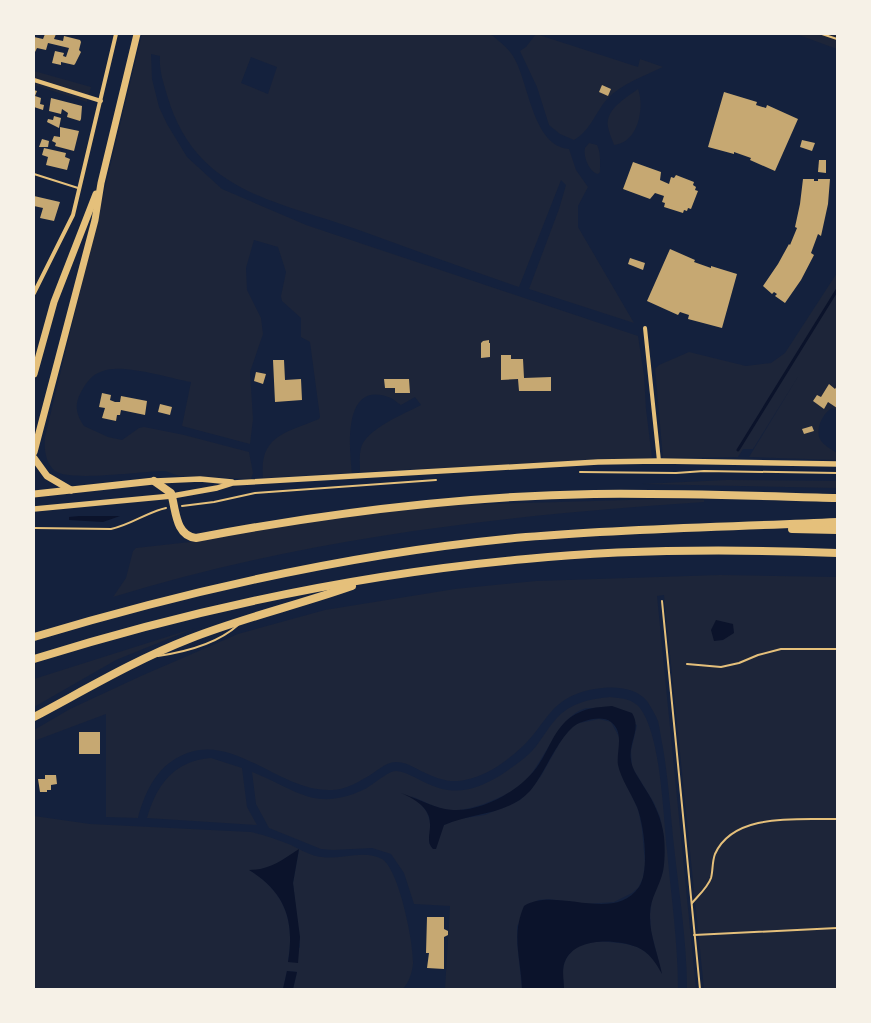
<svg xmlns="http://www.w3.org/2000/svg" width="871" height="1023" viewBox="0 0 871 1023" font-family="'Alegreya Sans',sans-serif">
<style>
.green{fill:#1d2539;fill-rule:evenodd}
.water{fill:#0b132b}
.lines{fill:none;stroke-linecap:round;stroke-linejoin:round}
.stream{stroke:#0b132b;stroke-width:3}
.building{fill:#c6a872}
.path{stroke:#e5c07b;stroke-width:2}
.service{stroke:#e5c07b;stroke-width:2}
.minor{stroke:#e5c07b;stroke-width:4}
.tertiary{stroke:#e5c07b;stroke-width:5.5}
.primary{stroke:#e5c07b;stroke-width:7}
.motorway{stroke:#e5c07b;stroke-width:8}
</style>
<rect width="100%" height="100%" fill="#14213d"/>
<g class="green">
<path d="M142,34H490L493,36C500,42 508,48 513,56C529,81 532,146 569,149L576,170L588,187L578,206V227L634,323L529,289L559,209L566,185L561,180L519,287C464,268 410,249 356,229C274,200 195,192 167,95C163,81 159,71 160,56L151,54L152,79L159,107L167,124L187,157L222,189L306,225L638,336L644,375L646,409L652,458L360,472C360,465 359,455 361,448C366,429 404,414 421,405L415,397L401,405C396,402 393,398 388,397C343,381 349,448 352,473L263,478C259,435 286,433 319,419L320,417L310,342L301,337V318L282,301L281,296L286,272L278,247L254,240L246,268L247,290L261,318L263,334L250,372L253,419L250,444L182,426L191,382C169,378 122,363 103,371C92,374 86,383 81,392C74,405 76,414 84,426L108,437L122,440L139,428L144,427L184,435L249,452L253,473L251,479L179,476L165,471C143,471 70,482 55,471C45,463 44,448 45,437ZM251,57L277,67L268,94L241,83Z"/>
<path d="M536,34L638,67L640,59L663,67C644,76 621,84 607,99C595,113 591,130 574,140L560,134L549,125L537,87L520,51L526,47Z"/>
<polygon points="796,34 837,34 837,49"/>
<polygon points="34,71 91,87 87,102 34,85"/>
<path d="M638,89C645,108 638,143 614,145C612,139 609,133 608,127C605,109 626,98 638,89Z"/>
<path d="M589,143L597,145C601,153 600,163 600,172L598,174C589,172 583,156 585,148Z"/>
<path d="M837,273V410L832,408C823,413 815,429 820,439C823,445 831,449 837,453V460L749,457L799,375L753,449H743L738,457L663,458L655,369L659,365L689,352L746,366L771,363L785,353Z"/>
<polygon points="727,480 837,481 837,488 642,484"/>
<path d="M662,499L704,500V502C505,515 304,538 113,597L126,578L133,551L136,548L199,541L343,516L458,505Z"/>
<path d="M720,575L837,577V989H704L664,595L657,596L696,989H687C687,939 678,887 673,837C670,807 668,777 663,748C661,739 660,729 658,721C655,714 651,707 647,701C632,683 600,686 579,693C550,703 545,724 525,744C513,756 496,769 481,775C456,785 444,782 421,771C414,767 405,762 396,762C385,762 375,773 365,778C355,784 343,790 332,790C277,793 230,725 175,759C154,772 144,795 138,818L106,817V714L34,741V730L70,709L141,676L238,634L325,610L455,589L536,581Z"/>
<polygon points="195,628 116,660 34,707 34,679"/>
<path d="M610,697C621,698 633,699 640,708C661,736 663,814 667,850C671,896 678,942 678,989H564C563,979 561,968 566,959C569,954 574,948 579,945C591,939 625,942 637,947C648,952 656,961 661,971L651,931L650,914L652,899L663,871L664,838L660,817L654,803L632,767L631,751L637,725C628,722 599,708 591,708C563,706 543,765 524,782C513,793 498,798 484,804C474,807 459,812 448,810C436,808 423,801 411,796C431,811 432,820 429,844L444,825L458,819L485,815L520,800L529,791L541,776L563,737L575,724L599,719L611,722L619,737V753L622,774L638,809L642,829L645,864L643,878L638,888L632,893L614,902L587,904L548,899L538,900L517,926V942L522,989H445L450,906L414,904L404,873L391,854L372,848L333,850L321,849L269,828L256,804L252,772C296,789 314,813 365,789C373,785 388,771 396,771C406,772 416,778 424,782C453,797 474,791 501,775C511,768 523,760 532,751C541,741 547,729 556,719C570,703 590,699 610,697Z"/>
<path d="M211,758L242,768L247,807L257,825L147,818C157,784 174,761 211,758Z"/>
<path d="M34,816L90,824L251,832C265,835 278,840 291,845C301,850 311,856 322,857C340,860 364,849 382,859C399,869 414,944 413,964C412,973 409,982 403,989H293L297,972L287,971L283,989H34ZM299,850L293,883L300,947L288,961C295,920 285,893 250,870H262L276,864Z"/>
</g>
<g class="water">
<polygon points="79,516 120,516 103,522 69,520 69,517"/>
<polygon points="716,620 733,624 734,633 723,640 714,641 711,630"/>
<path d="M612,706L632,713C642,729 628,742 631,760C632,770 639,778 644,787C654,802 662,819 664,837C665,847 665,861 663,871C660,886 650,898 650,914C649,934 658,954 662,974C656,963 649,952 637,947C616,939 578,937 566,959C561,968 564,979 564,989H522C521,958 511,936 524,906C555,886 614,924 639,887C650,871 644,824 637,807C631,793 621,779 618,765C616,751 625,733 611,722C604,716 590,719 582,722C562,727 545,774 530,791C508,815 472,813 444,825L436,849H433C419,836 450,814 401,793C417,798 435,809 453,810C483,812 523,789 539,764C549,749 555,728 571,717C584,708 597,707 612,706Z"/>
<path d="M299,849L293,883L300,937L298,963L288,962C295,920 285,892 249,870C270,870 282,860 299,849Z"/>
<polygon points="287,971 297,972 293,989 283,989"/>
</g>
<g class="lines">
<polyline class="stream" points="738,450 837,290"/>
</g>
<g class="building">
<polygon points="45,34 56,34 54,39 63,41 64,36 80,40 81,42 79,50 81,52 75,64 74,65 61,62 61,65 52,63 55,51 64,53 63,56 66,57 69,48 48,43 46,50 37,48 34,54 34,37 43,39"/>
<polygon points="602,85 611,89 608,96 599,92"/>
<polygon points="34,90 37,91 35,96 41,98 40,104 44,105 43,110 34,107"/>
<polygon points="724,92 757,102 756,105 766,108 767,105 798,119 775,171 750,160 751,158 734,152 734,154 708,147"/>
<polygon points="51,98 82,106 81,119 80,121 67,117 68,113 62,109 61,114 49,111"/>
<polygon points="54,116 61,118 59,128 47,122 48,119 53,120"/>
<polygon points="60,127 79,131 74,151 55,146 56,143 52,141 54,136 60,137"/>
<polygon points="42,139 49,141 48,147 39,147"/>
<polygon points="802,140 815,143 812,151 800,147"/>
<polygon points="44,148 66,153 65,157 70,159 67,170 46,165 48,157 42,155"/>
<polygon points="819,160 826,160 826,173 818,172"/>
<polygon points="633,162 661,172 660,180 669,184 671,177 674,178 676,175 694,182 693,185 696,187 695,190 698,191 691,209 688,208 687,211 684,210 683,213 664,207 665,203 662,202 664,196 655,193 650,199 623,189"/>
<polygon points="803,179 814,179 814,181 818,181 818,179 830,179 828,204 821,236 818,234 811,253 814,255 801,280 785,303 775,296 777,294 774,292 772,294 763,286 778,264 789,244 790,245 797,228 795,227 800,204"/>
<polygon points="34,196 60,202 54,221 40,218 43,208 34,206"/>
<polygon points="670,249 695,260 694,262 711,268 711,266 737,274 722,328 688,319 689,315 680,312 678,315 647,301"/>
<polygon points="630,258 645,263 643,270 628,264"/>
<polygon points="489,340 489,343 490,343 490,357 481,358 481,343 483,341"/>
<polygon points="501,355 511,355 511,359 523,359 524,378 551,377 551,391 519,391 518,379 501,380"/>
<polygon points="273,360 284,360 285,380 301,379 302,400 275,402"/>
<polygon points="256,372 266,374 263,384 254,381"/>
<polygon points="384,379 409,379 410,393 395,393 395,388 385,388"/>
<polygon points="829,384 835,389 837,386 837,408 828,402 824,409 813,401 817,395 821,397"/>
<polygon points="102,393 111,395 110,400 115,402 120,402 121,396 147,401 145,415 121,410 120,415 117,415 116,421 102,418 105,408 99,407"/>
<polygon points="160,404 172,407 170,415 158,412"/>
<polygon points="812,426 814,431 804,434 802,429"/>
<rect x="79" y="732" width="21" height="22"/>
<polygon points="45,775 56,775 57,784 51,785 51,790 47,790 47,792 40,792 38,779 45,779"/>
<polygon points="427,917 444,917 444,929 448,931 448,935 444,937 444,969 427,968 429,953 426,953"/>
</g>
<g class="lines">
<g class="path">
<polyline points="822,34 837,39"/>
<polyline points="580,472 676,473 704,471 837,473"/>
<polyline points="182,506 214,502 255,493 436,480"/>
<path d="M34,528L111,529C131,525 147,512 166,508"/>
<polyline points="662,601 700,989"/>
<polyline points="687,664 721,667 739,663 758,655 781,649 837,649"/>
<path d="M692,903C698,896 708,887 711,878C713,871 712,862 715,854C734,812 798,820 837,819"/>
<polyline points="694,935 837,928"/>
</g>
<g class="service">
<polyline points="34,174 78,188"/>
<path d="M158,656C185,652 217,644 238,625"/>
</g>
<g class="minor">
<polyline points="34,80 101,101"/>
<polyline points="34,293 73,215 116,34"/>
<polyline points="645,328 659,461"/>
</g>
<g class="tertiary">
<polyline points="155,481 200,479 232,482"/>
<polyline points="34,509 172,496 217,488 233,483 598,462 659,461 837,464"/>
</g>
<g class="primary">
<polyline points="34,374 54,302 96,194"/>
<polyline points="34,452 95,220 101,183 137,34"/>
<polyline points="34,458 47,476 71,490"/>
<polyline points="34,494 154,481"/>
</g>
<g class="motorway">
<path d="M154,481L171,493C176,509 175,536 196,538C327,513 461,496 594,494C675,493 756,496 837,498"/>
<polyline points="792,529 837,530"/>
<path d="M34,637C194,589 359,552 526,537C630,528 734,527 837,522"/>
<path d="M34,659C194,609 359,574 526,559C629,549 734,549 837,553"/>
<path d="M34,717C85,690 135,660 189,639C242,618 298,605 352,586"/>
</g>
</g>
<rect width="871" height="1023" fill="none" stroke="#f6f1e7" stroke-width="70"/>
</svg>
